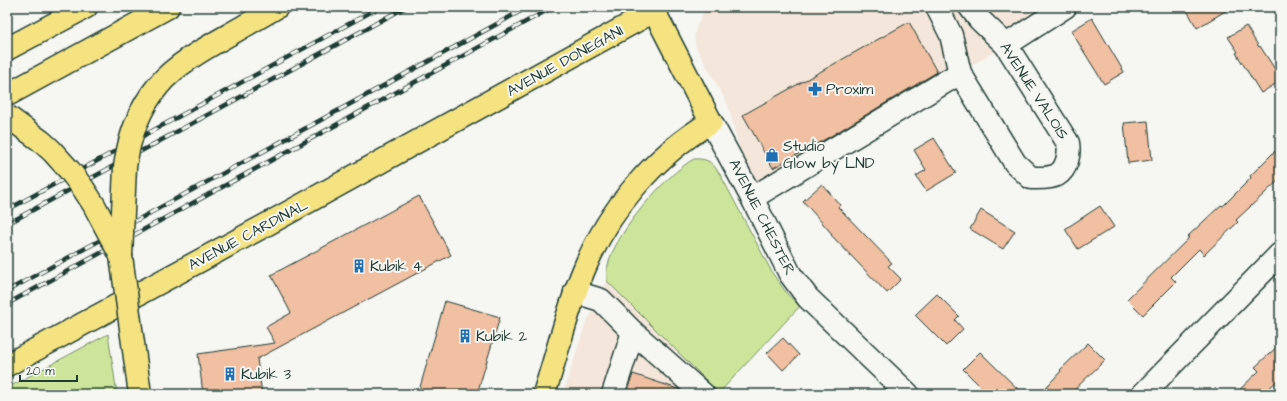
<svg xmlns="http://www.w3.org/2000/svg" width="1287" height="401" viewBox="0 0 1287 401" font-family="'Architects Daughter',sans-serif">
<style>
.built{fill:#f4e6da}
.green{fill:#cde59b;stroke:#769168}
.building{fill:#f1bfa1;stroke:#1f3d34}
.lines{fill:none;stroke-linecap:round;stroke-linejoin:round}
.minor-casing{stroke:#1f3d34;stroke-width:25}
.major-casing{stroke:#1f3d34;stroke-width:25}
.highway-casing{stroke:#1f3d34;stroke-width:25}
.minor{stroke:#f6f6f2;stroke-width:22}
.major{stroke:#f5e382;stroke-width:22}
.highway{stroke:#f5e382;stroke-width:22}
.rail-casing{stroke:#1f3d34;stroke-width:4.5}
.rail{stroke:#f6f6f2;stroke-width:3;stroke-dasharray:9;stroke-linecap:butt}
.major-bridge-casing{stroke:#1f3d34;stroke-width:25;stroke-linecap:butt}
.highway-bridge-casing{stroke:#1f3d34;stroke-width:25;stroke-linecap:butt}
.major-bridge{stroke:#f5e382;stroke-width:22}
.highway-bridge{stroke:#f5e382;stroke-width:22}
.labels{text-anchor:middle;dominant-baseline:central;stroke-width:4;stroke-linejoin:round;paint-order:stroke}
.street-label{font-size:15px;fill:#1f3d34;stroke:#f6f6f2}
.poi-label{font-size:15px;fill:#1f3d34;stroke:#f6f6f2;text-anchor:start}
</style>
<rect width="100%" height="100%" fill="#f6f6f2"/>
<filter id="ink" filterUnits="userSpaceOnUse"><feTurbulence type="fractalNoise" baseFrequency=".025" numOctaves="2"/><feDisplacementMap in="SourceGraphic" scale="8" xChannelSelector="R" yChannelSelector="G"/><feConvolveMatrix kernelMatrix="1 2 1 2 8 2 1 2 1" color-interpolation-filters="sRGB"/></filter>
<g filter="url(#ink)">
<g class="built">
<polygon points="708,7 1065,7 960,73 752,198 728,105 696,47 694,37 697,25 704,11"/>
<polygon points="607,281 719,394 563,394 586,322 593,312"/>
</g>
<g class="green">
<path d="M694,159C710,158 713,164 721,176L773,274L788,295L800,306L719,393L607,281C607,276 606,270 608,265C614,235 667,173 694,159Z"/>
<polygon points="108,334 117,394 7,394 7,388"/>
</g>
<g class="building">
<polygon points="1185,7 1232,7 1197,28"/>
<polygon points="1092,18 1124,72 1104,84 1071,31"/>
<polygon points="909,22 937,72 831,136 773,168 743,115"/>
<polygon points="1246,26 1259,47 1260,46 1280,77 1280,81 1261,93 1236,53 1238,52 1228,37"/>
<polygon points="1148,121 1152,160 1128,163 1124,123"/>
<polygon points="934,138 956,173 926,191 916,176 926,170 914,150"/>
<polygon points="1280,146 1280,179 1236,220 1238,222 1204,255 1199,249 1171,277 1176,282 1143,315 1127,299 1189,238 1187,237 1221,205 1223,206 1251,178 1250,176"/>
<polygon points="822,184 840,205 838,207 892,263 888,266 901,279 887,293 831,235 832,234 803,201"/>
<polygon points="419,196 451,255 257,359 262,394 203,394 198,354 275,343 266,327 291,313 271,275"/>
<polygon points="1100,206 1114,227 1078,249 1065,229"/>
<polygon points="981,210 1015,231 1003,249 970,229"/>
<polygon points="937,294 959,316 955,320 963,329 946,346 915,315"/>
<polygon points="445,301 500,317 477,394 418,394"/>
<polygon points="783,338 799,355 783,370 767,353"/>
<polygon points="1088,343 1105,360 1070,394 1040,394 1061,371 1060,370"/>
<polygon points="1280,344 1280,378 1263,394 1235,394 1259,371 1255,367"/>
<polygon points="980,352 1023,394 988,394 963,369"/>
<polygon points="633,374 678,389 684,394 626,394"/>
</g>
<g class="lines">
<g class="minor-casing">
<g id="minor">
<path d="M937,7L951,35L960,73L1015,163L1031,178C1039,178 1049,179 1057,175C1067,169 1070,154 1068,143L1006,45L979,19L970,7"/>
<polyline points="1006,45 1065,7"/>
<polyline points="711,122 752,198 790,274 808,298 908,394"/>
<polyline points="752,198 960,73"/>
<polyline points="575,292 601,300 633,332 613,394"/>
<polyline points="633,332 703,394"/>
<polyline points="1143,394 1280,254"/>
</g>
</g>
<g class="major-casing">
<path id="major" d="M7,365L264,226L654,11L711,122C654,156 608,210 583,272C567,311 557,354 544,394"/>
</g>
<g class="highway-casing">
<g id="highway">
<polyline points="246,25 277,7"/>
<polyline points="7,49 86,7"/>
<polyline points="7,95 168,7"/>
</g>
</g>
<use href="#minor" class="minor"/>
<use href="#major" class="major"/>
<use href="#highway" class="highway"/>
<g class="rail-casing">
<g id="rail">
<polyline points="7,210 380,7"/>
<polyline points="7,224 406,7"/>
<polyline points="7,291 528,7"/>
<polyline points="7,304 553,7"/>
</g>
</g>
<use href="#rail" class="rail"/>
<g class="major-bridge-casing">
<polyline id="major-bridge" points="7,116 41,141 52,151 70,171 83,188 94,205 121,256 140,394"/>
</g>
<g class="highway-bridge-casing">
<path id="highway-bridge" d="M121,256L125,167C129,137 139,109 158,86C178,61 219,41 246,25"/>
</g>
<use href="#major-bridge" class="major-bridge"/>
<use href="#highway-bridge" class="highway-bridge"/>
</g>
</g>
<defs>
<g id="pharmacy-bare" transform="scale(1.08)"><path d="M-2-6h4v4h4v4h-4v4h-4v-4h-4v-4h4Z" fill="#1f6fb2" stroke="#f6f6f2" stroke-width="2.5" paint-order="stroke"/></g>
<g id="shop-bare" transform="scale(1.08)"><path d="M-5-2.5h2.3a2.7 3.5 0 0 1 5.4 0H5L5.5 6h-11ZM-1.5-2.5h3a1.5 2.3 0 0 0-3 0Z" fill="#1f6fb2" stroke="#f6f6f2" stroke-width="2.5" paint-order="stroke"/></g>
<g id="building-bare" transform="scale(1.08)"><path d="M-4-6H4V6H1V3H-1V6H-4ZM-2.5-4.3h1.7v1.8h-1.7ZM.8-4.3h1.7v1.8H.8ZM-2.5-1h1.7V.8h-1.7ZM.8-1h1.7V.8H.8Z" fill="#1f6fb2" stroke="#f6f6f2" stroke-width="2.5" paint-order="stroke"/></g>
</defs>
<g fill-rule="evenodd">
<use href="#pharmacy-bare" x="815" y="89"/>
<use href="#shop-bare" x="772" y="155"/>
<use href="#building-bare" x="359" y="266"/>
<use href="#building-bare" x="465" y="336"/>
<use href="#building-bare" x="230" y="374"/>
</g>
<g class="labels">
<g class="street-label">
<text transform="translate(565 61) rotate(-29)">AVENUE DONEGANI</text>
<text transform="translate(1034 91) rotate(57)">AVENUE VALOIS</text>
<text transform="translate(762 217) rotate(63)">AVENUE CHESTER</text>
<text transform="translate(248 235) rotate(-28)">AVENUE CARDINAL</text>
</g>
<g class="poi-label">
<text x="826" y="89">Proxim</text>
<text x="783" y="146">Studio<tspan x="783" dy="17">Glow by LND</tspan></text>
<text x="370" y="266">Kubik 4</text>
<text x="476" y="336">Kubik 2</text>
<text x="241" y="374">Kubik 3</text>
</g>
</g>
<rect width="1287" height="401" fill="none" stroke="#f6f6f2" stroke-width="24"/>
<rect x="12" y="12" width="1263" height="377" fill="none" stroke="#1f3d34" stroke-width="1.5" filter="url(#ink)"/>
<path d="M20 375v6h57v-6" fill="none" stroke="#1f3d34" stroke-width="2"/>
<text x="26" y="375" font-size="12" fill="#1f3d34" stroke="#f6f6f2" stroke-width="3" paint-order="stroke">20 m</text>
</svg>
